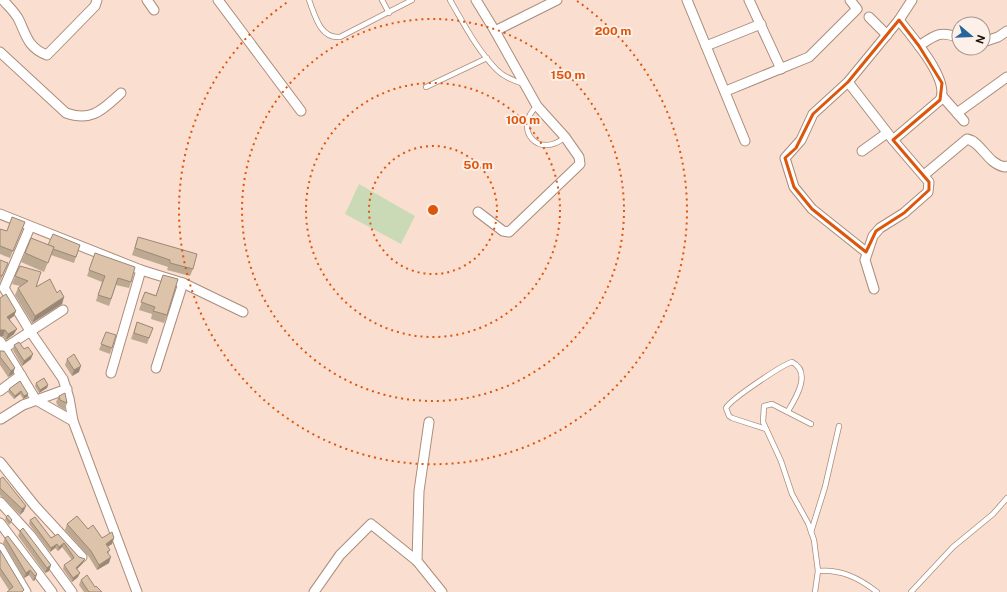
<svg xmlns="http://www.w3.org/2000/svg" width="1007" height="592" viewBox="0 0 1007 592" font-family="'Public Sans',sans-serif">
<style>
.green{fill:#cbdab6}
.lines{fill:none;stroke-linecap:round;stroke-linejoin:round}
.lane-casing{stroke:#ab8c7a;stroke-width:6}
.street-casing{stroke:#ab8c7a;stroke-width:11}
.lane{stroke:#fff;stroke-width:4.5}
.street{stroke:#fff;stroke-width:9}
.wall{fill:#bda891}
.shaded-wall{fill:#9a8876}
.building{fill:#dcc3a9;stroke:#9a8876}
.marked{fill:none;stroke:#de550c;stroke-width:3;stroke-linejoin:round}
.ring{fill:none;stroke:#de550c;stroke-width:2;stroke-dasharray:2 4}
.centre{fill:#de550c;stroke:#fdf0e8;stroke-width:2}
.ring-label{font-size:12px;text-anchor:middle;font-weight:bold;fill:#de550c;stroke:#fdf0e8;stroke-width:4;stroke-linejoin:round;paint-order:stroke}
</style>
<rect width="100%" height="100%" fill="#fadfd0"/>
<polygon class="green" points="359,184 415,216 401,244 345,214"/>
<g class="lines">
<g class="lane-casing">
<g id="lane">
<path d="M309,0C315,15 320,39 340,37L412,0"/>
<polyline points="382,0 389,13"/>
<path d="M450,0C464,24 477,50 497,70C504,77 514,81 524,84"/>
<polyline points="426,87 487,58"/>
<path d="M537,106C512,129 539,160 565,137"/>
<polyline points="811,424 772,404 764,406 763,422 781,461 792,494 808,523 814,540 818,571 815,592"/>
<path d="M766,429L732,418L729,416L726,408C731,399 782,365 792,362C812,372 796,398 788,411"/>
<polyline points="811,532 825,487 839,426"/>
<path d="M818,571C841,569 859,578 877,592"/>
<polyline points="911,592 953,547 993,514 1007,498"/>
</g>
</g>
<g class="street-casing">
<g id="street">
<path d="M3,0C8,6 15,12 19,20C26,35 28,48 47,55L95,6L97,0"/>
<polyline points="147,0 154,10"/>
<polyline points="218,0 301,111"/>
<polyline points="476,0 495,31"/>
<polyline points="687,0 745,141"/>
<polyline points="749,0 781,69"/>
<polyline points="869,17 887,35"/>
<polyline points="983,42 998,37 1007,31"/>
<polyline points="706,46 761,24"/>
<path d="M919,46C935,35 940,30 959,38"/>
<path d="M0,52L66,113C92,122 102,110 121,93"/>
<polyline points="848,82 893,140 929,182 928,192 904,213 880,228 873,236 865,260 874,289"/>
<polyline points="726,91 809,57 857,9 850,0"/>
<polyline points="942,96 964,121"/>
<polyline points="957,113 1007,77"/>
<path d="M893,140L940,100C951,80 911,36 899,20"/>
<polyline points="862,151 887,133"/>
<path d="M924,175L967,139C982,142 987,164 1005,167L1007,166"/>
<polyline points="478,212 503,231 509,232 580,164 579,157 565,137 537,106 495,31 557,0"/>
<polyline points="0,214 141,270 183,283 243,312"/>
<polyline points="30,227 4,288 30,331 63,379 69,398 73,421"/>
<polyline points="866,252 812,209 794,187 785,158 801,140 813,114 848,82 899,20 912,0"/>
<polyline points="0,341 36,400 73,421 137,592"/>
<polyline points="0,351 63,310"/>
<polyline points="156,368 183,283"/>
<polyline points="111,373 141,270"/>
<polyline points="0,391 21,375"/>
<polyline points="1,419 23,405 67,389"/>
<polyline points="429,422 419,491 417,561 442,592"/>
<polyline points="0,462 35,506 82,557"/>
<polyline points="0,502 31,536 72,592"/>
<polyline points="0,523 52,592"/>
<polyline points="0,548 26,592"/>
<polyline points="314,592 340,555 371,524 417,561"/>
</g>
</g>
<use href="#lane" class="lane"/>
<use href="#street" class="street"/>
</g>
<g class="wall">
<polygon points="0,229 7,231 22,229 10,258 0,254"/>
<polygon points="138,237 193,269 190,276 167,270 168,267 132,255"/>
<polygon points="48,245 80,245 74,263 51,255 44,272 21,262 25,253"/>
<polygon points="95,253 131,282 129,288 116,285 109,306 96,301 102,282 87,276"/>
<polygon points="0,260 5,270 0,282"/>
<polygon points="20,266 36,287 57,293 64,297 62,304 32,323 15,295 18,288 20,286 12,284"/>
<polygon points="163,275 167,315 164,323 151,319 152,314 139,310 145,292 156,295"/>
<polygon points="0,298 16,311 14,316 10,319 14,334 6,340 3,336"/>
<polygon points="137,322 153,328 147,344 131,339"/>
<polygon points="106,332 112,348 110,354 99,350"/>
<polygon points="14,345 24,349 31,359 22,366 13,350"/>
<polygon points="0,351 13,374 8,377 0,365"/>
<polygon points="67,359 79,372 72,376 65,365"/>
<polygon points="20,381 27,397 23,399 20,394 14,399 8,392 9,389"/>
<polygon points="36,383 48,385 47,388 39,393 35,386"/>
<polygon points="59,396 67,403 65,410 58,406 56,402"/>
<polygon points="0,479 24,511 20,515 0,495"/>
<polygon points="6,517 12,520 11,523 9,525 5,520"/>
<polygon points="30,520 51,538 58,534 79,557 85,559 83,563 77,569 78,577 72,582 63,569 64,565 72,560 62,547 58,551 55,548 50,552 29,524"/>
<polygon points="67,524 88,529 102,538 114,538 112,544 107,547 110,550 108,554 109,563 97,570 89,557 65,530"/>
<polygon points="20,531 51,565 49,571 45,573 18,536"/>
<polygon points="5,538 37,574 35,580 33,581 29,575 24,578 3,543"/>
<polygon points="0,550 24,590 9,590 0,576"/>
<polygon points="81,580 95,587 102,592 84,592 79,585"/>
</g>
<g class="shaded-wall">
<polygon points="64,297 62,304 32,323 35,316"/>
<polygon points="16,311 14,316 5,322 7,317"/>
<polygon points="17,329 14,334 6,340 8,334"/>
<polygon points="0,330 5,330 3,336 0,336"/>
<polygon points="33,354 31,359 22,366 24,361"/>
<polygon points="81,366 79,372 72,376 74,370"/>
<polygon points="15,368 13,374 8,377 11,371"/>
<polygon points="48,385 47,388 39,393 40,390"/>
<polygon points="21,391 20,394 14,399 15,396"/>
<polygon points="28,394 27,397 23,399 24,396"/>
<polygon points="26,506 24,511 20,515 22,509"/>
<polygon points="114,538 112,544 104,549 106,544"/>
<polygon points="64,543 62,547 58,551 59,547"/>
<polygon points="57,544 55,548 50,552 51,548"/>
<polygon points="111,557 109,563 97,570 99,565"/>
<polygon points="85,559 83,563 74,572 76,568"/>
<polygon points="51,565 49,571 45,573 47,568"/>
<polygon points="30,570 29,575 24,578 26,573"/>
<polygon points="80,573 78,577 72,582 73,578"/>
<polygon points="37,574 35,580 33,581 35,576"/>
</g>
<g class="building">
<polygon points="12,217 25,222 13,251 0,246 0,229 7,231"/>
<polygon points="53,234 80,245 76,257 53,249 54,247 48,245"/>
<polygon points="138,237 197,254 193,269 170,263 170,260 135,248"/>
<polygon points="31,238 54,247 48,263 25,253"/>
<polygon points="95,253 135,267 131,282 118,278 111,299 98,295 105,276 89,270"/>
<polygon points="0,260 8,263 2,276 0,275"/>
<polygon points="20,266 41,272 36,287 50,279 57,293 60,290 64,297 35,316 18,288 28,281 15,276"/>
<polygon points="163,275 178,279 167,315 153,311 155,307 141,302 145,292 156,296"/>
<polygon points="6,294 16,311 7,317 17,329 8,334 5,330 0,330 0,298"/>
<polygon points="137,322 153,328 149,338 134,333"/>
<polygon points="106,332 116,335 112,348 101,344"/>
<polygon points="19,342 24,349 28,347 33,354 24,361 14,345"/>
<polygon points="0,351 4,351 15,368 11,371 0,357"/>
<polygon points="74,354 81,366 74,370 67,359"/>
<polygon points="44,378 48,385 40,390 36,383"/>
<polygon points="20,381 28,394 24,396 21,391 15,396 9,389"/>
<polygon points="65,393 67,403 60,400 59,396"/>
<polygon points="3,477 26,506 22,509 0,488 0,479"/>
<polygon points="8,515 12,520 10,522 6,517"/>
<polygon points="77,516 88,529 93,525 102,538 112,532 114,538 106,544 110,550 107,552 111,557 99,565 91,551 67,524"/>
<polygon points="35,517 51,538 58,534 79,557 85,559 76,568 80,573 73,578 64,565 74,558 73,556 64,543 59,547 57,544 51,548 30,520"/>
<polygon points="23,528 51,565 47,568 20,531"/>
<polygon points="8,536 37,574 35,576 30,570 26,573 5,538"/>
<polygon points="0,550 24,590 22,592 7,592 13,587 0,568"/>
<polygon points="87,575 95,587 96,586 102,592 89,592 81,580"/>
</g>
<path class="marked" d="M899,20L919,46L942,83L940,100L893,140L929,182V190L904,213L876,231L866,252L812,209L794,187L785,158L796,148L813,114L848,82Z"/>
<g class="ring">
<circle cx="433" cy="210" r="64"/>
<circle cx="433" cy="210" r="127"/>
<circle cx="433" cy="210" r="191"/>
<path d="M577 1A254 254 0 1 1 289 1"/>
</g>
<circle cx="433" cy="210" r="6" class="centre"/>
<g class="ring-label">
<text x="613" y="35">200 m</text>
<text x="568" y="79">150 m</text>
<text x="523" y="124">100 m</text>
<text x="478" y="169">50 m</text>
</g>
<g transform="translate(971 36) rotate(109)"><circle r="19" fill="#fdf0e8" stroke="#a3968f"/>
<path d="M0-3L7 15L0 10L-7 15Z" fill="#26659b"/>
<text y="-6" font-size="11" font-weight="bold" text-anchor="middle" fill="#1b100a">N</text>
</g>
</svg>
